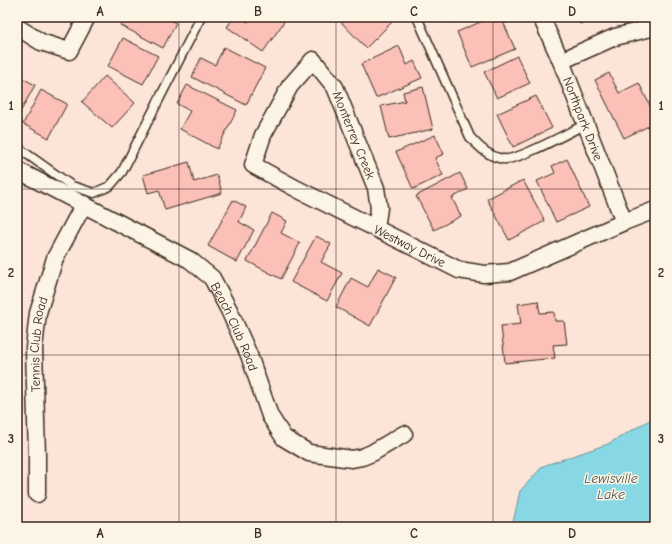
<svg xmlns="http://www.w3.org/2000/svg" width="672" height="544" viewBox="0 0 672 544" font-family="'Comic Neue',sans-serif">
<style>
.water{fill:#88d7e4;stroke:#699295}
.building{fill:#fbc0b8;stroke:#3b2a1e}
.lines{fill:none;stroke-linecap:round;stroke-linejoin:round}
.lane-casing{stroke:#3b2a1e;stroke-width:11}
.street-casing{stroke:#3b2a1e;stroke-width:19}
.lane{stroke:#fcf5e5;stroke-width:8}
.street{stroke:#fcf5e5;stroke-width:16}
.grid{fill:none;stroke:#3b2a1e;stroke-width:1;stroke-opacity:0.55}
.labels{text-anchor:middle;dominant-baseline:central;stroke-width:3;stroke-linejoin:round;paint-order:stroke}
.street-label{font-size:13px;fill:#3b2a1e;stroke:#fcf5e5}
.water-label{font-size:14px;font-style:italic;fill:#4e5550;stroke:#fcf5e5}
.neatline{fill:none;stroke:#3b2a1e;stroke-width:1.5}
.grid-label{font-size:13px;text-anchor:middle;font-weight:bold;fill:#3b2a1e}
</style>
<rect width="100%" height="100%" fill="#fce5d8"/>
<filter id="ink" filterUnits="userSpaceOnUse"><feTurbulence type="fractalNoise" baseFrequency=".025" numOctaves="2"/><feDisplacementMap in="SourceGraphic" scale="8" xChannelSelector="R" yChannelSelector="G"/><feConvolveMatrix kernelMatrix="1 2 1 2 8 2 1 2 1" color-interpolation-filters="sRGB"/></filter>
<g filter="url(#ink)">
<polygon class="water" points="655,417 655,527 512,527 520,491 543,466 608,444"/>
<g class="building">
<polygon points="124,17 164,17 176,23 163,48 120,25"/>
<polygon points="234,17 240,17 248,22 251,17 277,17 284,22 263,52 227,27"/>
<polygon points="340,17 397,17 366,48 338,19"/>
<polygon points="448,17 464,17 451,23"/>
<polygon points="492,17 501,17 515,49 472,67 457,32"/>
<polygon points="577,17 595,17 580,24"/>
<polygon points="123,38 158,56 143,84 108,66"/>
<polygon points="399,46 407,65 414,61 422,78 376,98 361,64"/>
<polygon points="224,47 265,68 246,105 192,77 201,58 215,65"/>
<polygon points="517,56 530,83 497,98 484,72"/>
<polygon points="609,73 619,93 639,83 655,116 655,123 624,138 595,80"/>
<polygon points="17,75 35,85 17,118"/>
<polygon points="105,76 135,103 112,128 82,102"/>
<polygon points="187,85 237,110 217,149 180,129 190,111 177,104"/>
<polygon points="423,87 433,129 389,139 381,106 405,101 403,92"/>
<polygon points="41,90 67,104 49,138 23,124"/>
<polygon points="536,96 552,128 513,147 497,114"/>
<polygon points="435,135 444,154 435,158 443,175 413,189 396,152"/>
<polygon points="567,159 589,207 556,222 537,181 555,173 552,166"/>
<polygon points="189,162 194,182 217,175 222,193 165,210 159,190 148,193 143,175"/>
<polygon points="460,173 468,189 452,198 461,216 434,230 416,196"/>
<polygon points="523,180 545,221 509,240 487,199"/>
<polygon points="233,200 246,207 239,222 254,230 237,262 208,246"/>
<polygon points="272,213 287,221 281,233 300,243 281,279 247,261"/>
<polygon points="316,236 331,244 321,262 342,273 327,301 291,282"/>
<polygon points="378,268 396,277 370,326 336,307 351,278 368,287"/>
<polygon points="538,301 540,313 554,312 555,321 564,321 567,344 553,345 555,358 505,363 501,326 521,324 518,304"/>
</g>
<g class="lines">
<g class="lane-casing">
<g id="lane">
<path d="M417,17L470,137C480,148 488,156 503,159C516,162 571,131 586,124"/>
<polyline points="17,147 72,186 94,193 110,186 122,172 201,17"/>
</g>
</g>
<g class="street-casing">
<g id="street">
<path id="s1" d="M541,17L561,61L624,222"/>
<polyline points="17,27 41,42 69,51 87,17"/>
<polyline points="561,61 615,37 655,27"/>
<path id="s2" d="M17,170L190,260L212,278L229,310L249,355L270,416L284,438L309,453L352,459L362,457L372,453L404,434"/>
<path id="s3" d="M376,228L379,208L376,188L335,87L313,60L290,86L263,135L253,165L297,189L459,270L484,274L510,272L624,222L655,210"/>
<path id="s4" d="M37,494V456L34,348L38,313L55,258L84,204"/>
</g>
</g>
<use href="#lane" class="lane"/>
<use href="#street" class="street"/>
</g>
</g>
<path class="grid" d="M179,17V527M336,17V527M493,17V527M17,189H655M17,355H655"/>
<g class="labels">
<g class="street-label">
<text stroke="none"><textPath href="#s1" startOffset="110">Northpark Drive</textPath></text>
<text transform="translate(354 135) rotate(68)">Monterrey Creek</text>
<text stroke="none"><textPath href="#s3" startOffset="483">Westway Drive</textPath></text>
<text stroke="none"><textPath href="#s2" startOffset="277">Beach Club Road</textPath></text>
<text stroke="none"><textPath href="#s4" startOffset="150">Tennis Club Road</textPath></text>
</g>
<g class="water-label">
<text x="611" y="478">Lewisville<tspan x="611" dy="16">Lake</tspan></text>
</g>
</g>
<rect width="672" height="544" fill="none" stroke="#fcf5e5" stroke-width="44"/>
<rect x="22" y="22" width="628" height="500" class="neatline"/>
<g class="grid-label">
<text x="100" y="16">A</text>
<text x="258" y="16">B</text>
<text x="414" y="16">C</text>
<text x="572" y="16">D</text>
<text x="11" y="110">1</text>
<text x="661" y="110">1</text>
<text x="11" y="277">2</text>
<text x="661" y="277">2</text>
<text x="11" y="443">3</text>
<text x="661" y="443">3</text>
<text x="100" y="538">A</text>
<text x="258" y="538">B</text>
<text x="414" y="538">C</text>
<text x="572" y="538">D</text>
</g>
</svg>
